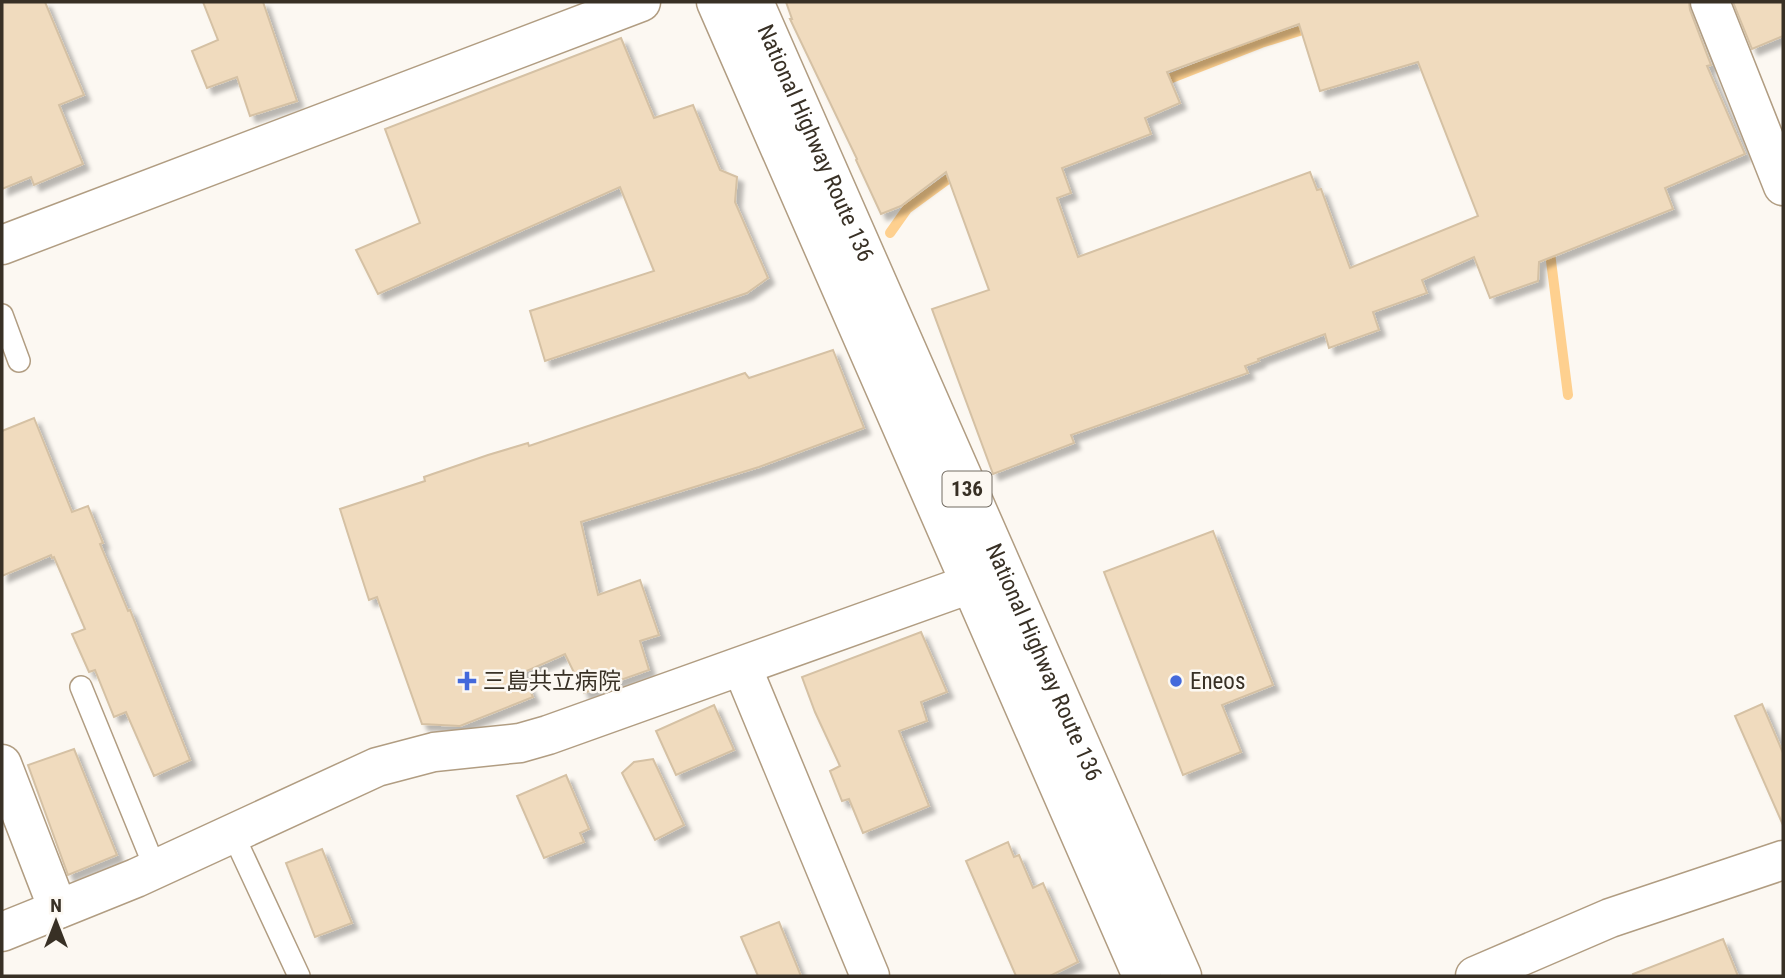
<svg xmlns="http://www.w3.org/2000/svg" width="1785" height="978" viewBox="0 0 1785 978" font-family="'Roboto Condensed','Noto Sans JP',sans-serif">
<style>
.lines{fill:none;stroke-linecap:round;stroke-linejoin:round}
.stream{stroke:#fed08f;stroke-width:10}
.building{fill:#f0dbbe;stroke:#d5c1a4;stroke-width:2;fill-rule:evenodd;filter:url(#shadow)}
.lane-casing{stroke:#b19d82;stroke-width:24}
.street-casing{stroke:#b19d82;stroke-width:41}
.secondary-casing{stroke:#b19d82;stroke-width:41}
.highway-casing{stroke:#b19d82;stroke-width:41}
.lane{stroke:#fff;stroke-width:21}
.street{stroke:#fff;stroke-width:38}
.secondary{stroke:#fff;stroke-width:38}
.highway{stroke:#fff;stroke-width:38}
.poi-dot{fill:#4469db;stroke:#fcf8f2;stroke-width:2.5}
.labels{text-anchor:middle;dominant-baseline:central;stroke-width:5;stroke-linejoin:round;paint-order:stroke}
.shield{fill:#fcf8f2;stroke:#736c62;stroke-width:2}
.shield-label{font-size:21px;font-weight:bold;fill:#383025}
.street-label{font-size:23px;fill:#383025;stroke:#fcf8f2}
.poi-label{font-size:23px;fill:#383025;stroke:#fcf8f2;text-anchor:start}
</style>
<defs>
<filter id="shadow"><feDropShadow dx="6" dy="6" stdDeviation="2" flood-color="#0004"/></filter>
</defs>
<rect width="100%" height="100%" fill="#fcf8f2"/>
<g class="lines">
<g class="stream">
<polyline points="1156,84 1261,43 1312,27"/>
<polyline points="890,233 907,209 959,171"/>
<polyline points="1549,245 1568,395"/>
</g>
</g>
<g class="building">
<polygon points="2,2 45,2 84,95 59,105 83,164 34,185 31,177 2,189"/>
<polygon points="203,2 263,2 297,101 250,116 237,77 207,88 192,51 218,40"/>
<path d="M786,2H1689L1690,10L1711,65L1707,66L1745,154L1665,188L1673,209L1539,262L1538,281L1490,298L1474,257L1422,280L1427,293L1373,312L1379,330L1329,348L1325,334L1258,359L1259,361L1245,366L1248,373L1071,435L1074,443L993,474L932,309L989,290L946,172L901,206L881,214L856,160L857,159L790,19H792ZM1299,24L1320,91L1418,62L1478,216L1350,268L1321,189L1317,190L1310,172L1078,257L1057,198L1071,193L1062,168L1151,134L1145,118L1180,103L1167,72Z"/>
<polygon points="1733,2 1783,2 1783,36 1752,49"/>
<polygon points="621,38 654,118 693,105 720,170 737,177 735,202 768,278 747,293 545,361 530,311 654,271 620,187 378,294 356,250 420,223 385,129"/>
<polygon points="833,350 864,428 759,467 581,522 598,595 640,580 659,635 640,641 649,670 584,693 565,654 522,673 533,697 460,726 422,724 377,597 369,600 340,509 425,481 424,477 488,455 528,443 529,446 745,373 749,378"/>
<polygon points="34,418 72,512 88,506 103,543 100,544 128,611 130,610 190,760 154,776 126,712 114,717 95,670 89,672 72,634 85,629 54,557 52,558 51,555 2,576 2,431"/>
<polygon points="1213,531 1273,685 1222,705 1241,752 1183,775 1104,572"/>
<polygon points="921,632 947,692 921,702 927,721 899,731 929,806 863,833 849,799 842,801 830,771 840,766 815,712 802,677"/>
<polygon points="1762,704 1783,753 1783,825 1735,716"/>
<polygon points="714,705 734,750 676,775 656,731"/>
<polygon points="74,749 117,855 68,875 28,765"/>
<polygon points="653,759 684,825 655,840 622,773 634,762"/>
<polygon points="566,775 589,829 580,833 584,842 544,858 517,796"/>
<polygon points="1008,842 1014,857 1019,855 1033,888 1043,883 1078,962 1050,976 1016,976 966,861"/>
<polygon points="322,849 352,923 315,937 286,863"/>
<polygon points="779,922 801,976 758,976 741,937"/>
<polygon points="1723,939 1738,976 1634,976 1633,974"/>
</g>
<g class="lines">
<g class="lane-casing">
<g id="lane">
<polyline points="2,315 19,361"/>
<polyline points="81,687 155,868"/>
<polyline points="232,832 299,976"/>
</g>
</g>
<g class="street-casing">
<g id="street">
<polyline points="1710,2 1783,186"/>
<polyline points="742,667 870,976"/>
<polyline points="2,764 58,909"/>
<polyline points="2,932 136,878 377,767 434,752 520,743 548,735 970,584"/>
<polyline points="1475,976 1610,918 1783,860"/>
</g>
</g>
<g class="secondary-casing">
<polyline id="secondary" points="2,245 641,2"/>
</g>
<g class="highway-casing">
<g id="highway">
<polyline points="716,2 1142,976"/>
<path id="s1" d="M754,2L1182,976"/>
</g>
</g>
<use href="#lane" class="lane"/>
<use href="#street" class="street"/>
<use href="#secondary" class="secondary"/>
<use href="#highway" class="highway"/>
</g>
<g class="poi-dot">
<path d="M463.5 670.5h7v7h7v7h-7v7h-7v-7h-7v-7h7z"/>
<circle cx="1176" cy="681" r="7"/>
</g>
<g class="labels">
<rect class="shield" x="942.5" y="471.5" width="49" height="35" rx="5"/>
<g class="shield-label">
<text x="967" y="489">136</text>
</g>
<g class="street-label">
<text stroke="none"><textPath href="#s1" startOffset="154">National Highway Route 136</textPath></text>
<text stroke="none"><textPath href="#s1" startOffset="721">National Highway Route 136</textPath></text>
</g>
<g class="poi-label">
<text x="483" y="681">三島共立病院</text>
<text x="1190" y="681">Eneos</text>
</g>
</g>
<rect width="1785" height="978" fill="none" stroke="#383025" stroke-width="7"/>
<g transform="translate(56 922)" stroke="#fcf8f2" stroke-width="5" paint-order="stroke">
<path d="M0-5L12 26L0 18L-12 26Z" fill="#383025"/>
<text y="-10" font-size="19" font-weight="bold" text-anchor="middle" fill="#383025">N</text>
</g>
</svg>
